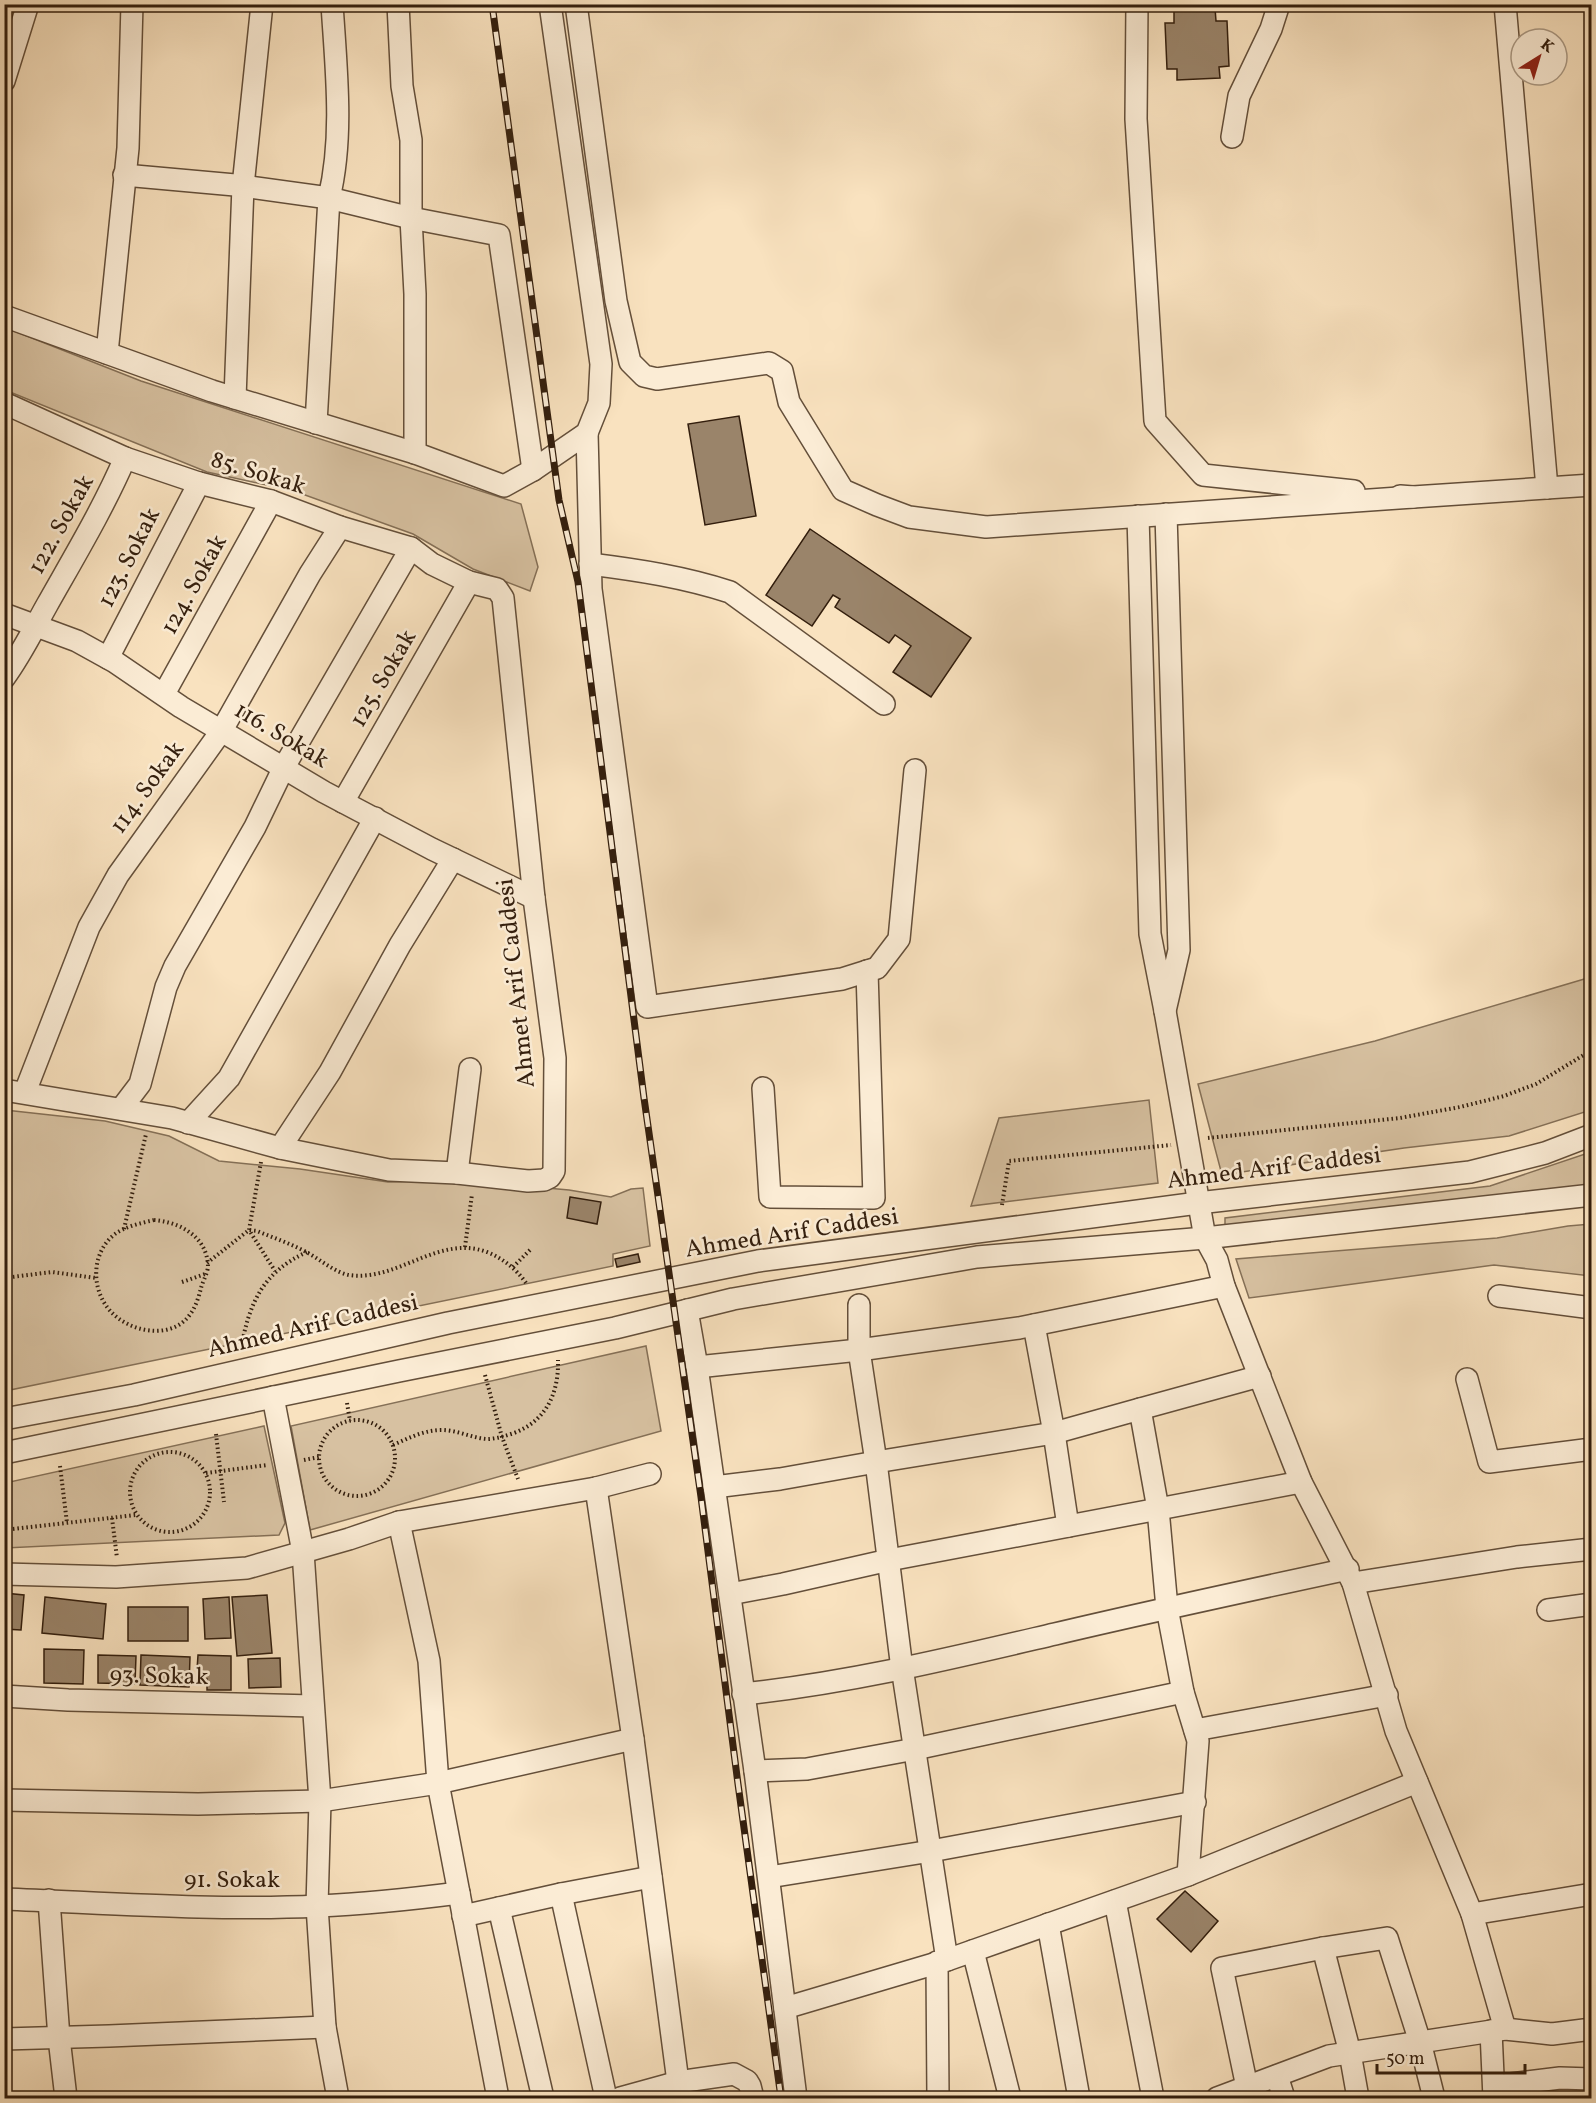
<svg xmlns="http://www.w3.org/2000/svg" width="1596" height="2103" viewBox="0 0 1596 2103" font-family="Vollkorn,serif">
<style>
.green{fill:#d7c1a1;stroke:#857057;stroke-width:1.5}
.building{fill:#9a846a;stroke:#331e0d;stroke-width:1.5}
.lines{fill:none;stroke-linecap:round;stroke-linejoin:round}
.minor-casing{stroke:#644f3a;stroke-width:24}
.path{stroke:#331e0d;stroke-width:4;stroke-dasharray:1.5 3;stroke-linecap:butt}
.minor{stroke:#fbecd5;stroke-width:21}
.rail-casing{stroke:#331e0d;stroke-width:7}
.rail{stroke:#fbecd5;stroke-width:4.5;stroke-dasharray:14;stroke-linecap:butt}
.labels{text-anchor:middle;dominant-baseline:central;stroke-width:5;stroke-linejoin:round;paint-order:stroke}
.street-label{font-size:24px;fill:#331e0d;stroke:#fbecd5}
</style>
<rect width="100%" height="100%" fill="#f9e2bf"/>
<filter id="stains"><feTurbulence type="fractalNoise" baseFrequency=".00333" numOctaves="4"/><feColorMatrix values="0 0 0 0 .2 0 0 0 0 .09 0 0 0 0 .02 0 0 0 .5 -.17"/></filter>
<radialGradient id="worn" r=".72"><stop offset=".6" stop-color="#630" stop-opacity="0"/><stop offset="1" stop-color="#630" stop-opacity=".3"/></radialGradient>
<g class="green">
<polygon points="4,327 141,381 521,504 538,567 530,591 473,569 413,534 294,491 207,472 5,390"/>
<polygon points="1591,977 1591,1110 1509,1136 1404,1148 1222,1175 1198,1084 1375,1041"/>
<polygon points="1149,1100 1158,1183 971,1206 999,1118"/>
<polygon points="5,1110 105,1121 169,1136 219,1161 300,1169 388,1182 458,1180 569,1190 611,1197 631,1189 643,1188 650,1246 613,1254 613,1266 5,1391"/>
<polygon points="1591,1152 1591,1186 1225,1227 1225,1218 1490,1186"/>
<polygon points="1591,1224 1591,1276 1494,1265 1249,1298 1236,1259 1497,1238 1568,1226"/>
<polygon points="646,1346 661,1431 310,1530 291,1426"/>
<polygon points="264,1426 285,1523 279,1535 5,1548 5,1483"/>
</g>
<g class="building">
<polygon points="1215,8 1216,21 1227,21 1229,66 1219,67 1220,78 1177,80 1177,69 1167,69 1165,23 1174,23 1174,10"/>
<polygon points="739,416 756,516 705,525 688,424"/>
<polygon points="810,529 971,638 931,697 893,672 911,646 895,635 889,643 835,607 840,599 833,595 812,626 766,595"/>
<polygon points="570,1197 601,1202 597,1224 567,1218"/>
<polygon points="638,1254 640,1262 617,1267 615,1259"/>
<polygon points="4,1593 24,1595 21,1630 4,1629"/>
<polygon points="267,1595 272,1653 237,1656 232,1597"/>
<polygon points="45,1597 106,1604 103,1639 42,1633"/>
<polygon points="229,1597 231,1638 205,1639 203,1599"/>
<rect x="128" y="1607" width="60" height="34"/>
<polygon points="44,1649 84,1650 83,1684 44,1683"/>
<polygon points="98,1655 136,1656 135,1684 98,1683"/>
<polygon points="141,1655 190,1657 189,1687 140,1685"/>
<polygon points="198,1655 231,1656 231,1690 207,1690 207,1679 202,1679 202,1670 197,1670"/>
<polygon points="280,1658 281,1687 249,1688 248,1659"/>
<polygon points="1185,1891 1218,1921 1191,1952 1157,1919"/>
</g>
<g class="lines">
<g class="minor-casing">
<g id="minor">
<polyline points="398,4 402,86 411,140 411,218 415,294 415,453"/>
<polyline points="576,4 616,301 630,362 644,376 657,379 769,363 782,371 789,402 843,490 877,505 909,517 986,527 1413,497"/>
<polyline points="1137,4 1136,119 1155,421 1203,475 1354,491"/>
<polyline points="1505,4 1547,488"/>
<polyline points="4,81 28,4"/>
<polyline points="1232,137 1239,96 1271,29 1279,4"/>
<polyline points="124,175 235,185 329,198 411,218 499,235 533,470"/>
<polyline points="4,316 212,391 415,453 504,486 533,470 587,433 599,403 601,364 550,4"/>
<polyline points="107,353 128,148 132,4"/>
<polyline points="235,398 243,186 262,4"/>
<polyline points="4,403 125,458 199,483 271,501 340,527 411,548 432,564 469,582 497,589 503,598 534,898 555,1058 554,1171 550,1177 544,1180 528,1181 457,1173 389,1170 280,1148 172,1118 4,1090"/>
<path d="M316,423L329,198C344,136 336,68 332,4"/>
<polyline points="587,433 591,589 647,1007 842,979 877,968 899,939 915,770"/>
<polyline points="1400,496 1413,497 1592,485"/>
<polyline points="1138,516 1150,934 1165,1011 1179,950 1166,514"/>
<path d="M590,564C638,570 684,577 730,592L884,704"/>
<polyline points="4,614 77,641 115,662 181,707 324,792 432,849 534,898"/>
<polyline points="108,658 199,483"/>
<path d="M4,678C21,655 33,630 47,605C74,557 103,509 125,458"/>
<polyline points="164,694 271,501"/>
<polyline points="343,802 469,582"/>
<polyline points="1165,1011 1205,1238 1217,1260 1224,1286 1301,1482 1353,1583 1396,1731 1472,1914 1505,2029"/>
<polyline points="763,1088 770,1197 874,1198 867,971"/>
<polyline points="25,1092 89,927 118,875 222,730 310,574 340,527"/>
<polyline points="121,1109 140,1084 166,987 175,966 255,827 284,767 411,548"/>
<polyline points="188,1123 229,1078 375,818"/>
<polyline points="280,1148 330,1072 400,945 453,859"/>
<polyline points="457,1173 470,1069"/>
<polyline points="1499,1296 1592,1308"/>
<polyline points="859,1305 859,1350 876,1462 901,1661 947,1960"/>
<polyline points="687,1310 697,1367 755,1771 796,2098"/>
<polyline points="1034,1325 1054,1433 1068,1526"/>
<polyline points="697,1367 859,1350 1019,1328 1224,1286"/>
<polyline points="1467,1379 1489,1462 1592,1449"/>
<polyline points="273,1397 303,1552 320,1801 317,1906 325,2027 338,2098"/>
<polyline points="1140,1409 1260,1376"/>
<polyline points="4,1419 134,1395 448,1323 758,1261 1198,1203 1470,1172 1545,1153 1592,1135"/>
<polyline points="4,1453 399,1371 615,1328 733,1299 977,1257 1205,1238 1592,1195"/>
<polyline points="714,1487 780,1479 876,1462 1054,1433 1140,1409 1158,1509 1167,1608 1183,1692 1198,1741 1188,1875 947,1960 785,2008"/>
<polyline points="596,1488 633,1739 678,2082"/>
<polyline points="399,1522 429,1661 438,1783 498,2098"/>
<polyline points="4,1574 116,1577 247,1568 349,1539 399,1522 596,1488 650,1474"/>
<polyline points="1353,1583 1517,1557 1592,1549"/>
<polyline points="730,1594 783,1584 889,1560 1301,1482"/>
<polyline points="1548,1610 1592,1604"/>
<path d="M743,1694C849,1683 952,1658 1055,1634C1152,1611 1250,1590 1348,1569"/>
<polyline points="4,1696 68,1700 313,1706"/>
<polyline points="1195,1730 1387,1695"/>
<polyline points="755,1771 807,1769 915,1749 1183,1692"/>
<polyline points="4,1800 198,1804 320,1801 438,1783 633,1739"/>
<polyline points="1188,1875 1417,1782"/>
<polyline points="769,1877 931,1851 1195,1802"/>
<polyline points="561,1894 606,2098"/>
<path d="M4,1899C109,1903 214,1911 318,1906C365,1904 412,1899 459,1893"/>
<polyline points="49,1900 59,2038 66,2098"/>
<polyline points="1115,1901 1153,2098"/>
<polyline points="499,1908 543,2098"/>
<polyline points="1472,1914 1592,1894"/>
<polyline points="463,1916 561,1894 651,1877"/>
<polyline points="1048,1924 1079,2098"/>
<polyline points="1323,1948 1350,2053 1358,2098"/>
<polyline points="973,1951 1010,2098"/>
<polyline points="937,1962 938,2098"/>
<polyline points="1491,2031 1494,2098"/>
<polyline points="4,2039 109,2036 325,2027"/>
<polyline points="1277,2076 1284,2098"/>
<polyline points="1494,2086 1560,2078 1592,2079"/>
<polyline points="1247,2087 1222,1968 1323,1948 1387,1938 1420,2042 1434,2098"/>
<polyline points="620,2098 678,2082 734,2074 747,2081 750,2086 753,2098"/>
<polyline points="1217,2098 1329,2056 1505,2029 1552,2034 1592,2029"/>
</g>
</g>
<g class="path">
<polyline points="1208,1138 1400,1118 1460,1107 1504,1096 1536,1084 1592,1050"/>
<polyline points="261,1162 249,1230 275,1271"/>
<polyline points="1002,1205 1009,1161 1171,1145"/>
<path d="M154,1220C179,1222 207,1236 208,1266C208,1272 203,1281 201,1288C199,1296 196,1306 191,1313C175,1338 139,1334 118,1318C91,1298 88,1255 115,1234C126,1226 142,1223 154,1220Z"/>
<polyline points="124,1229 146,1134"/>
<polyline points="465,1247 472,1194"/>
<path d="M207,1263L249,1230L257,1231C274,1238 292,1244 308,1253C321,1260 334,1272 349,1275C398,1282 438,1234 487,1252C504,1259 516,1269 526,1283"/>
<polyline points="513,1267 531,1249"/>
<polyline points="4,1278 52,1272 96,1278"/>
<polyline points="182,1282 205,1274"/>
<path d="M241,1349C249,1303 263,1272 307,1252"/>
<polyline points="485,1375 502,1437 518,1479"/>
<polyline points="347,1403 350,1421"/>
<circle cx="357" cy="1458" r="38"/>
<polyline points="216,1434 224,1502"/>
<path d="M393,1445C409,1438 424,1430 442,1430C457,1430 472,1438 487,1439C496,1439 505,1436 514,1433C546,1421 559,1393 558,1360"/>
<circle cx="170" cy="1492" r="40"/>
<polyline points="304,1460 319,1457"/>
<polyline points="60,1466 67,1523"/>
<polyline points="206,1473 267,1465"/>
<polyline points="112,1518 117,1558"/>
<polyline points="4,1530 136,1515"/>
</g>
<use href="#minor" class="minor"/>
<g class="rail-casing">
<polyline id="rail" points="492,4 559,500 578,582 644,1098 701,1497 738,1784 781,2098"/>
</g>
<use href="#rail" class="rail"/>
</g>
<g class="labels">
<g class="street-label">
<text transform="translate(258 474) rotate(17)">85. Sokak</text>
<text transform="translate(62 525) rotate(-61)">122. Sokak</text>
<text transform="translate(130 558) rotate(-63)">123. Sokak</text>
<text transform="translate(195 585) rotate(-61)">124. Sokak</text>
<text transform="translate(384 679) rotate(-60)">125. Sokak</text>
<text transform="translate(281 736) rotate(31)">116. Sokak</text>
<text transform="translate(148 788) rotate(-54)">114. Sokak</text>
<text transform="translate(517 983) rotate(-96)">Ahmet Arif Caddesi</text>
<text transform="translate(1274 1169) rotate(-7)">Ahmed Arif Caddesi</text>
<text transform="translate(792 1234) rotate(-9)">Ahmed Arif Caddesi</text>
<text transform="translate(313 1327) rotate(-13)">Ahmed Arif Caddesi</text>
<text transform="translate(159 1677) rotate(1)">93. Sokak</text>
<text x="232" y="1881">91. Sokak</text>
</g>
</g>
<rect width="1596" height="2103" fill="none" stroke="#f9e2bf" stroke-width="24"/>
<rect x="6" y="6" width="1584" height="2091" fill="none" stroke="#331e0d" stroke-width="3"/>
<rect x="12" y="12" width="1572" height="2079" fill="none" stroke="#331e0d" stroke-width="1.5"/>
<g transform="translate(1539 57) rotate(37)"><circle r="28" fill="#fbecd5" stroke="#ab9a85" stroke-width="1.5"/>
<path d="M0-4.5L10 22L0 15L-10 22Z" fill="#8f2418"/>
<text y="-9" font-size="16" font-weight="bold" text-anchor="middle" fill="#331e0d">K</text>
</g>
<path d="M1377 2064v9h148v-9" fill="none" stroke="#331e0d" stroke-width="3"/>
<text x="1386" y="2064" font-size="18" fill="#331e0d" stroke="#fbecd5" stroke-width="4.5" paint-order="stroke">50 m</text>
<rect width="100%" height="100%" filter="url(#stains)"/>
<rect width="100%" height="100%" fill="url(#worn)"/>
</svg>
